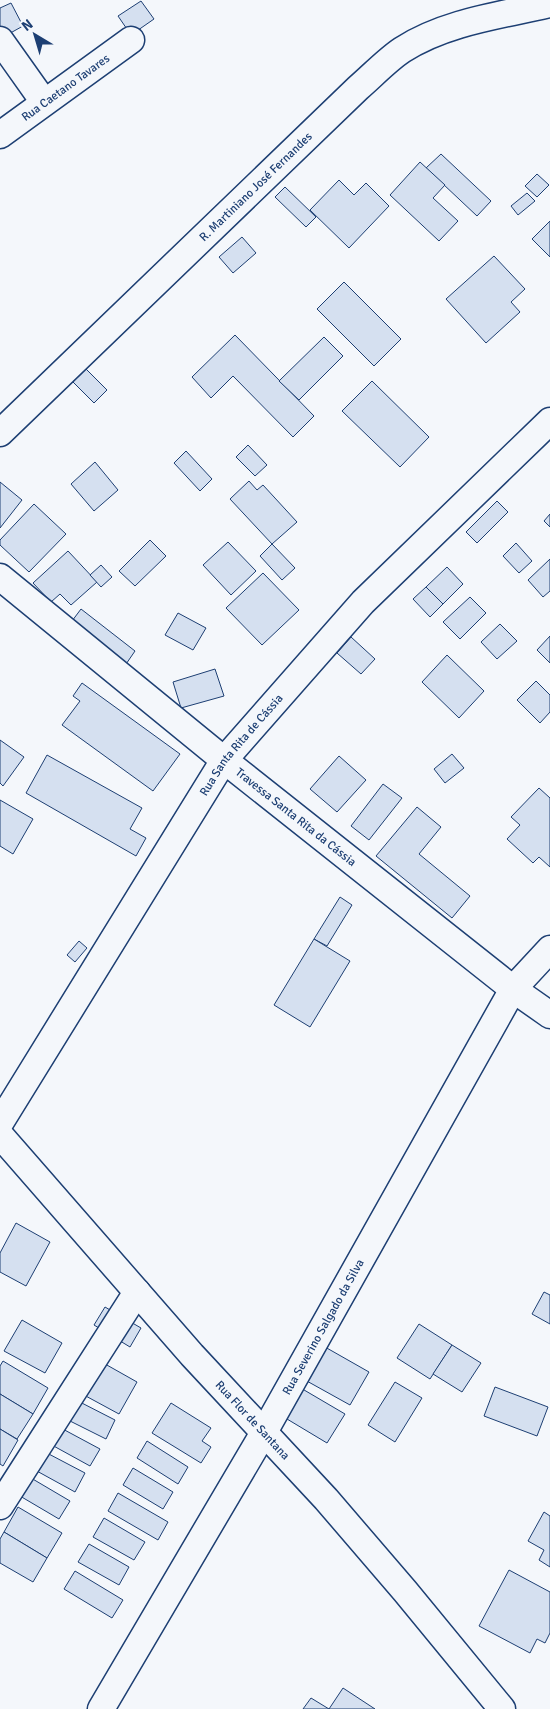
<svg xmlns="http://www.w3.org/2000/svg" width="550" height="1709" viewBox="0 0 550 1709" font-family="Signika,sans-serif">
<style>
.building{fill:#d5e0f0;stroke:#1d3f73}
.lines{fill:none;stroke-linecap:round;stroke-linejoin:round}
.minor-casing{stroke:#1d3f73;stroke-width:29}
.minor{stroke:#f4f7fb;stroke-width:26}
.labels{text-anchor:middle;dominant-baseline:central;stroke-width:4;stroke-linejoin:round;paint-order:stroke}
.street-label{font-size:12px;fill:#1d3f73;stroke:#f4f7fb}
</style>
<rect width="100%" height="100%" fill="#f4f7fb"/>
<g class="building">
<polygon points="141,1 154,19 131,35 118,16"/>
<polygon points="11,3 23,26 5,36 0,27 0,8"/>
<polygon points="441,154 491,201 477,216 426,168"/>
<polygon points="420,162 445,185 433,198 458,221 439,241 390,195"/>
<polygon points="537,174 549,185 537,197 525,186"/>
<polygon points="339,180 354,195 366,183 389,206 349,248 310,210"/>
<polygon points="285,187 316,217 306,227 275,197"/>
<polygon points="527,193 535,201 518,215 511,206"/>
<polygon points="550,221 550,257 532,239"/>
<polygon points="242,237 256,253 233,273 219,257"/>
<polygon points="494,256 525,289 511,302 520,312 486,343 446,299"/>
<polygon points="344,282 401,339 374,366 317,309"/>
<polygon points="235,335 314,416 293,437 233,376 211,398 192,377"/>
<polygon points="324,337 343,356 299,400 279,381"/>
<polygon points="82,365 107,390 94,403 69,378"/>
<polygon points="372,381 429,437 400,467 342,411"/>
<polygon points="248,445 267,465 255,476 236,457"/>
<polygon points="186,451 212,479 200,491 174,463"/>
<polygon points="95,462 118,490 94,511 71,484"/>
<polygon points="249,481 257,490 263,485 297,522 272,544 230,499"/>
<polygon points="0,482 22,500 0,528"/>
<polygon points="497,501 508,512 477,543 466,532"/>
<polygon points="34,504 66,534 29,572 0,545 0,540"/>
<polygon points="550,514 550,527 544,521"/>
<polygon points="150,540 166,556 135,586 119,571"/>
<polygon points="228,542 256,571 231,595 203,565"/>
<polygon points="516,543 532,561 519,573 503,556"/>
<polygon points="272,544 295,568 282,580 260,556"/>
<polygon points="68,551 97,582 71,605 60,594 51,602 33,583"/>
<polygon points="550,559 550,591 543,597 528,580"/>
<polygon points="101,565 112,577 101,587 90,575"/>
<polygon points="447,567 463,584 443,604 426,587"/>
<polygon points="263,573 299,610 262,645 226,608"/>
<polygon points="426,587 443,604 430,617 413,599"/>
<polygon points="470,597 486,613 460,639 443,622"/>
<polygon points="81,609 135,651 124,667 69,625"/>
<polygon points="178,613 206,628 193,650 165,635"/>
<polygon points="500,624 517,641 497,659 481,642"/>
<polygon points="550,636 550,663 537,650"/>
<polygon points="351,637 375,659 361,674 337,653"/>
<polygon points="447,655 484,691 459,718 422,682"/>
<polygon points="215,669 224,696 181,708 173,682"/>
<polygon points="536,681 550,695 550,712 540,723 517,700"/>
<polygon points="82,683 180,754 153,791 62,725 80,701 73,696"/>
<polygon points="0,740 24,757 3,786 0,783"/>
<polygon points="452,754 464,768 445,783 434,769"/>
<polygon points="47,755 142,808 130,829 146,838 136,856 26,793"/>
<polygon points="339,756 366,780 337,812 310,789"/>
<polygon points="383,784 402,798 369,840 351,826"/>
<polygon points="539,788 550,798 550,867 539,857 533,863 507,839 520,825 511,817"/>
<polygon points="0,800 33,819 13,854 0,846"/>
<polygon points="417,807 441,827 419,854 470,896 452,918 376,856"/>
<polygon points="340,897 352,905 327,946 314,939"/>
<polygon points="314,939 350,961 310,1027 274,1005"/>
<polygon points="79,941 87,948 75,962 67,955"/>
<polygon points="16,1223 50,1242 26,1286 0,1272 0,1253"/>
<polygon points="544,1292 550,1295 550,1324 532,1314"/>
<polygon points="105,1307 141,1328 130,1347 94,1325"/>
<polygon points="22,1320 62,1343 45,1373 4,1351"/>
<polygon points="419,1324 452,1345 430,1379 397,1358"/>
<polygon points="452,1345 481,1363 462,1392 433,1374"/>
<polygon points="325,1347 369,1372 350,1405 305,1380"/>
<polygon points="98,1360 137,1382 119,1414 71,1388"/>
<polygon points="3,1361 48,1388 33,1414 0,1394 0,1366"/>
<polygon points="395,1382 422,1398 395,1442 368,1425"/>
<polygon points="299,1387 345,1414 327,1443 282,1416"/>
<polygon points="495,1387 548,1407 537,1436 484,1416"/>
<polygon points="0,1394 33,1414 17,1439 0,1429"/>
<polygon points="74,1399 115,1420 106,1439 64,1418"/>
<polygon points="171,1403 211,1428 202,1441 211,1447 201,1463 152,1433"/>
<polygon points="59,1427 100,1449 90,1466 50,1444"/>
<polygon points="0,1429 18,1440 3,1466 0,1464"/>
<polygon points="147,1441 188,1467 178,1484 137,1458"/>
<polygon points="45,1452 85,1473 75,1492 35,1470"/>
<polygon points="133,1468 173,1492 163,1509 123,1485"/>
<polygon points="31,1478 70,1501 59,1519 20,1496"/>
<polygon points="118,1493 168,1522 158,1540 108,1511"/>
<polygon points="18,1507 62,1533 47,1558 4,1532"/>
<polygon points="544,1512 550,1516 550,1567 539,1560 544,1550 528,1541"/>
<polygon points="104,1518 145,1542 134,1560 93,1537"/>
<polygon points="4,1532 47,1558 33,1582 0,1563 0,1539"/>
<polygon points="89,1544 129,1567 119,1585 78,1562"/>
<polygon points="509,1570 550,1592 550,1633 545,1643 537,1639 530,1653 479,1626"/>
<polygon points="75,1571 123,1600 112,1618 64,1589"/>
<polygon points="343,1688 375,1709 303,1709 311,1698 329,1709"/>
</g>
<g class="lines">
<g class="minor-casing">
<g id="minor">
<polyline points="0,40 44,102"/>
<path id="s1" d="M0,135L131,40"/>
<path id="s2" d="M0,433L358,88C373,75 387,60 402,50C445,22 502,15 550,4"/>
<path id="s3" d="M0,577L224,760L513,989L550,1015"/>
<path id="s4" d="M0,1123L224,760L363,602L550,421"/>
<path id="s5" d="M0,1135L192,1355L326,1499L405,1591L502,1709"/>
<polyline points="0,1506 137,1292"/>
<path id="s6" d="M101,1709L263,1434L513,989L550,949"/>
</g>
</g>
<use href="#minor" class="minor"/>
</g>
<g class="labels">
<g class="street-label">
<text stroke="none"><textPath href="#s1" startOffset="81">Rua Caetano Tavares</textPath></text>
<text stroke="none"><textPath href="#s2" startOffset="355">R. Martiniano José Fernandes</textPath></text>
<text stroke="none"><textPath href="#s4" startOffset="449">Rua Santa Rita de Cássia</textPath></text>
<text stroke="none"><textPath href="#s3" startOffset="381">Travessa Santa Rita da Cássia</textPath></text>
<text stroke="none"><textPath href="#s6" startOffset="442">Rua Severino Salgado da Silva</textPath></text>
<text stroke="none"><textPath href="#s5" startOffset="381">Rua Flor de Santana</textPath></text>
</g>
</g>
<g transform="translate(35 35) rotate(322)" stroke="#f4f7fb" stroke-width="4" paint-order="stroke">
<path d="M0-4L9 19L0 12L-9 19Z" fill="#1d3f73"/>
<text y="-8" font-size="14" font-weight="bold" text-anchor="middle" fill="#1d3f73">N</text>
</g>
</svg>
